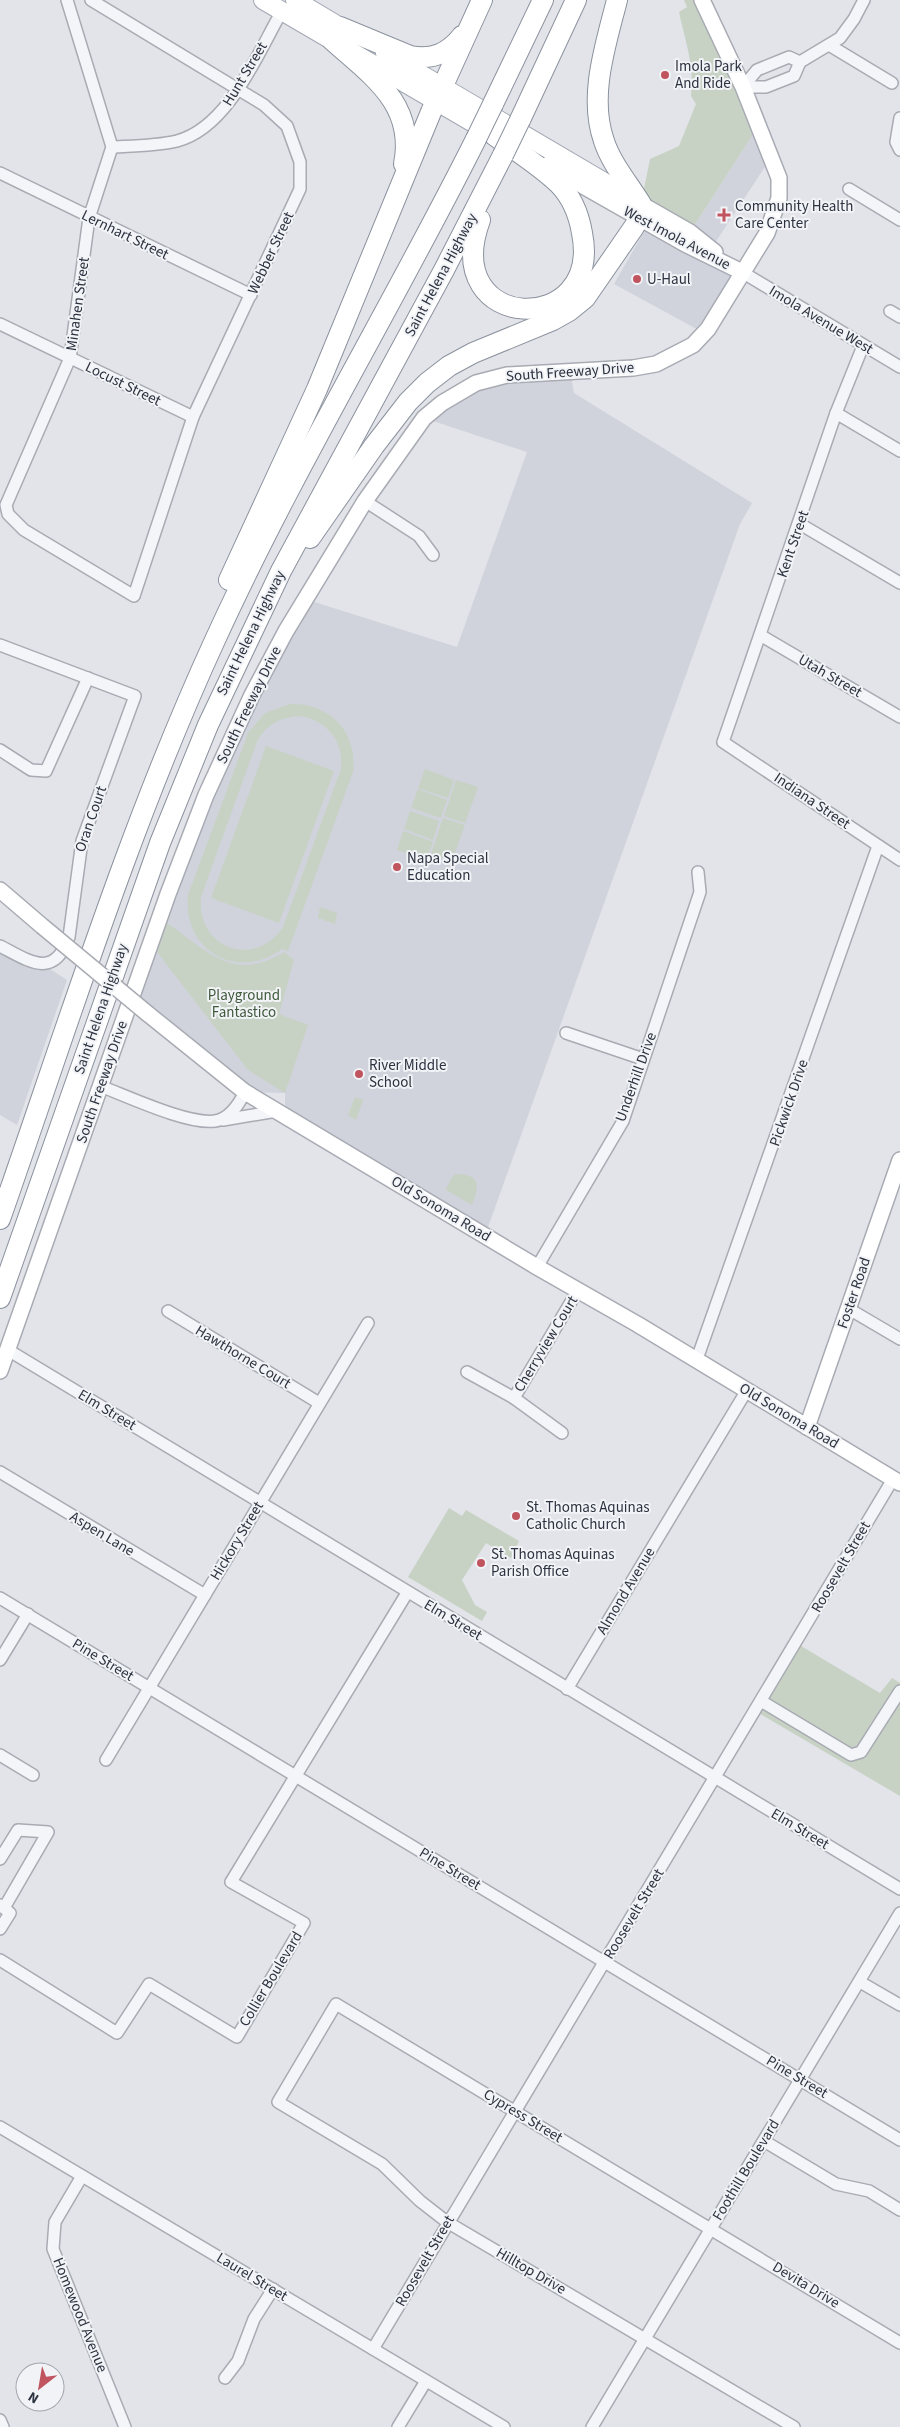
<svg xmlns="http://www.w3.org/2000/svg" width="900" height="2427" viewBox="0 0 900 2427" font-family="'Source Sans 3',sans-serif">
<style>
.built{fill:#d0d3db}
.green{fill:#c7d2c4;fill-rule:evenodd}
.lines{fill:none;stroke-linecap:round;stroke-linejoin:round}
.street-casing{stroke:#a8abb3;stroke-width:14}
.secondary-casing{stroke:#a8abb3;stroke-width:18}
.primary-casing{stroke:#a3a8b3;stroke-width:20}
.highway-casing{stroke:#8b929e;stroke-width:22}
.street{stroke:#f4f5f8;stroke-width:11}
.secondary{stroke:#fff;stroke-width:15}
.primary{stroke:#fff;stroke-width:18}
.highway{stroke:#fff;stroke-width:20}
.secondary-bridge-casing{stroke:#a8abb3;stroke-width:18;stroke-linecap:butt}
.highway-bridge-casing{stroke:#8b929e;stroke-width:22;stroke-linecap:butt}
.secondary-bridge{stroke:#fff;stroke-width:15}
.highway-bridge{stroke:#fff;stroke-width:20}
.poi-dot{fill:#c05560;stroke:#f1f3f6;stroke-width:2}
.labels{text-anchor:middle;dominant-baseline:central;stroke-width:4;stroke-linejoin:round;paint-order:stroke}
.poi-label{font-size:15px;fill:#2c323f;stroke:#f1f3f6;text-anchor:start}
.street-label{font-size:15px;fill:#2c323f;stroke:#f1f3f6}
.park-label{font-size:15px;fill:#3f593b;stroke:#f1f3f6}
</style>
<rect width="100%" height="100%" fill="#e2e4e9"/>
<g class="built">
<polygon points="759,125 772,156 711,249 690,232"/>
<polygon points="649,223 742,272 704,333 614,284"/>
<polygon points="570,371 574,393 752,503 740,524 487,1230 285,1108 285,1093 249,1092 131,998 168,894 305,599 457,647 527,452 424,418 476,383"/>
<polygon points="0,946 44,965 67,980 17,1125 0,1115"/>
</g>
<g class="green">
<path d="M684,0H702L759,125L690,232L641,204L650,159L679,146L696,104L691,96C695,67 685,40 679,12L687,7Z"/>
<path d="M290,704C330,703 358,732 353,772L288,951L282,949C237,982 182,950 188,895L248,733L265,713ZM299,716C327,720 344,741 341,769L283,927C254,970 196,948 201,897L258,739C268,724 281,717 299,716Z"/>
<polygon points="266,746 334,771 279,923 211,898"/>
<polygon points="425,769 454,780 448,798 418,788"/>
<polygon points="456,780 478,787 465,823 444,816"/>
<polygon points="418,789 447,800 441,818 411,808"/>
<polygon points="410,811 439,821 433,840 404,829"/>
<polygon points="443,818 465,825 452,861 431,854"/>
<polygon points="403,831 433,842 426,860 397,850"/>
<polygon points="320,907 337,913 335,924 318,918"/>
<path d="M167,923C209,952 233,983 284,952L294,960L279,1014L308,1025L285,1093L248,1070L157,952Z"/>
<polygon points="355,1097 363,1100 356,1120 348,1115"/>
<path d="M456,1174C482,1175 479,1186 472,1205L446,1190L451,1178Z"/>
<polygon points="449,1508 462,1516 466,1510 519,1541 511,1558 486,1543 462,1580 475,1605 487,1612 482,1621 408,1577"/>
<polygon points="796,1643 880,1693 892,1678 900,1683 900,1796 755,1711"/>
</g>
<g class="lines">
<g class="street-casing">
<g id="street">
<polyline points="67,0 112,147 89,218 70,358 6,505 8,514 24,530 134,596 193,417 300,189 300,162 287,126 264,105 91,0"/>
<polyline points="829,45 892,83"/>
<polyline points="743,87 766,87 794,76 800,62 840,38 854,19 864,0"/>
<polyline points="743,87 757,70 789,57 800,62"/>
<polyline points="900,118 896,142 900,150"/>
<path d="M112,147C133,146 156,146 177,141C229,127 257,54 282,11"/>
<polyline points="0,173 251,295"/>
<polyline points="849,189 900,220"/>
<polyline points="742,272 900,367"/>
<polyline points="890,311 900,317"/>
<polyline points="0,324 193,417"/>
<polyline points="863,346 836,413 723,742 900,860"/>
<polyline points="836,413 900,451"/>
<polyline points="365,501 419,536 433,555"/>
<polyline points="800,524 900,583"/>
<polyline points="760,635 900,717"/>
<path d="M0,645L135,696L82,841L69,937C54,980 29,961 0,946"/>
<polyline points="0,750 31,770 46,771 88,678"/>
<polyline points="566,1033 643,1059"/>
<path d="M100,1086C127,1096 188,1125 215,1121C230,1119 239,1104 245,1092"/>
<polyline points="223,1120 277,1111"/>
<polyline points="537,1267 623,1121 700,892 698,872"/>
<polyline points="849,1309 900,1339"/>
<polyline points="168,1311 319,1403"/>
<path d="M8,1350C306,1529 602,1711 900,1889"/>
<polyline points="697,1359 878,846"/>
<polyline points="467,1372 514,1398 578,1290"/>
<polyline points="514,1398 562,1433"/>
<polyline points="0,1472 205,1595"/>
<polyline points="0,1598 900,2140"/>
<polyline points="0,1660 28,1614"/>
<polyline points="567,1689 747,1390"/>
<polyline points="761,1701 851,1755 861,1752 900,1691"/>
<polyline points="0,1755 33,1775"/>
<polyline points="106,1760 368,1323"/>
<polyline points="0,1859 18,1830 48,1832 4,1908"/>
<polyline points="0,1905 10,1913 0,1929"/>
<polyline points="0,1960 117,2033 149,1984 237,2037 304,1923 231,1882 407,1593"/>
<polyline points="860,1982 900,2005"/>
<polyline points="0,2127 504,2427"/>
<polyline points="764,2141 836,2184 869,2191 900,2210"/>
<polyline points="82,2176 55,2222 53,2249 125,2427"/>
<polyline points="373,2349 893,1479"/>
<polyline points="225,2378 238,2361 254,2319 273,2289"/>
<polyline points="0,2420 3,2427"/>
<polyline points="398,2427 426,2381"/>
<polyline points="592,2427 900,1913"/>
<polyline points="794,2427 447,2222 420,2201 382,2164 278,2102 336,2004 900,2343"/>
</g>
</g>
<g class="secondary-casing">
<g id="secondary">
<polyline points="546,165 685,244 742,272"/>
<polyline points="641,204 690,232 715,252"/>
<polyline points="0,890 42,926"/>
<polyline points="148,1014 245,1092 537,1267 637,1324 900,1483"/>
<polyline points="0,1371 168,894 206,795 252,695 286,631 365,501 424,418 442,403 476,383 507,375 633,368 656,364 693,345 708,329 767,233 779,198 779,178 743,87 702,0"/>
<polyline points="807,1427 900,1160"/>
</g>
</g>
<g class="primary-casing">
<g id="primary">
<polyline points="263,0 494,135"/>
<polyline points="295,0 352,34"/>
<polyline points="385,53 640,203"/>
</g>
</g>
<g class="highway-casing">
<g id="highway">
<path d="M340,27L410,56C432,60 448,54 462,36"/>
<path d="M332,40C371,75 416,104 404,164"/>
<polyline points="493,104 543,0"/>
<polyline points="520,120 576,0"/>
<path d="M480,220C438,334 603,338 582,233C579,215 571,196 558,183C539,165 515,150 494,135"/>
<path d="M310,538L374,446L408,402L427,383L449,366L473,353L553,320L569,311L585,298L634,227L639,218L641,204C628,183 611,163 604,141C588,96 606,44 617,0"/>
<polyline points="229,580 317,389 431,112 482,0"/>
<path d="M0,1219C68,1025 129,827 215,640C293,469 392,307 476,139"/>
<polyline points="0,1298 160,843 208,725 281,571 444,270 503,155"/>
</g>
</g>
<use href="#street" class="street"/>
<use href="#secondary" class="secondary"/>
<use href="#primary" class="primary"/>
<use href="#highway" class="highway"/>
<g class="secondary-bridge-casing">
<polyline id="secondary-bridge" points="42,926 148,1014"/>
</g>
<g class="highway-bridge-casing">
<g id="highway-bridge">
<polyline points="476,139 493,104"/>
<polyline points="503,155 520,120"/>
</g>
</g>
<use href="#secondary-bridge" class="secondary-bridge"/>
<use href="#highway-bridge" class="highway-bridge"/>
</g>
<g class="poi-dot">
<circle cx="665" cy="75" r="5"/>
<path d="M721.5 207.5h5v5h5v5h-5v5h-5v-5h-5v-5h5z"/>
<circle cx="637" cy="279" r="5"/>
<circle cx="397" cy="867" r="5"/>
<circle cx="359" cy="1074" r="5"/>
<circle cx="516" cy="1516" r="5"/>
<circle cx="481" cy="1563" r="5"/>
</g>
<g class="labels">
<g class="poi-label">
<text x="675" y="66">Imola Park<tspan x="675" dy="17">And Ride</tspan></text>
<text x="735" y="206">Community Health<tspan x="735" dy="17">Care Center</tspan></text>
<text x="647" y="279">U-Haul</text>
<text x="407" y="858">Napa Special<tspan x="407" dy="17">Education</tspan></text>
<text x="369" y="1065">River Middle<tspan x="369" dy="17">School</tspan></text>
<text x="526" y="1507">St. Thomas Aquinas<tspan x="526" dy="17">Catholic Church</tspan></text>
<text x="491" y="1554">St. Thomas Aquinas<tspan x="491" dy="17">Parish Office</tspan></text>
</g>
<g class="street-label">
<text transform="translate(245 74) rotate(-59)">Hunt Street</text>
<text transform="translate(125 235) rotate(26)">Lernhart Street</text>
<text transform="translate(677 238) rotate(28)">West Imola Avenue</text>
<text transform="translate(271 253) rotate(-65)">Webber Street</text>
<text transform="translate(441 275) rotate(-62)">Saint Helena Highway</text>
<text transform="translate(78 304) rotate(-82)">Minahen Street</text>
<text transform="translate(821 320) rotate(31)">Imola Avenue West</text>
<text transform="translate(570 372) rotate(-4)">South Freeway Drive</text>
<text transform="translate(123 384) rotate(26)">Locust Street</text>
<text transform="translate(793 544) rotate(-71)">Kent Street</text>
<text transform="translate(251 633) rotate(-64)">Saint Helena Highway</text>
<text transform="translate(830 676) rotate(30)">Utah Street</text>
<text transform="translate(249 705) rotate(-64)">South Freeway Drive</text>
<text transform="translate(812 801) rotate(34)">Indiana Street</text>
<text transform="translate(91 819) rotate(-71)">Oran Court</text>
<text transform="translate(101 1009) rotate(-71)">Saint Helena Highway</text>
<text transform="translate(636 1077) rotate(-70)">Underhill Drive</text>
<text transform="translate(102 1082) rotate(-71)">South Freeway Drive</text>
<text transform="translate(789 1103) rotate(-71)">Pickwick Drive</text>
<text transform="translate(441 1209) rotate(31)">Old Sonoma Road</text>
<text transform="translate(854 1293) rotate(-71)">Foster Road</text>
<text transform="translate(546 1344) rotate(-59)">Cherryview Court</text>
<text transform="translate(243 1357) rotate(31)">Hawthorne Court</text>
<text transform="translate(107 1410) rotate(31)">Elm Street</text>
<text transform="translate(789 1416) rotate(31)">Old Sonoma Road</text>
<text transform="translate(102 1534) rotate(31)">Aspen Lane</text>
<text transform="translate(237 1541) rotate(-59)">Hickory Street</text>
<text transform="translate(841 1567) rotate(-60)">Roosevelt Street</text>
<text transform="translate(626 1591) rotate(-59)">Almond Avenue</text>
<text transform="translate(453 1620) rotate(31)">Elm Street</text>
<text transform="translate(103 1660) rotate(31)">Pine Street</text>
<text transform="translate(800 1829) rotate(31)">Elm Street</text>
<text transform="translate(450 1869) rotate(31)">Pine Street</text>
<text transform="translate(634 1914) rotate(-59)">Roosevelt Street</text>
<text transform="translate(271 1979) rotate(-59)">Collier Boulevard</text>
<text transform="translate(797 2077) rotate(31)">Pine Street</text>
<text transform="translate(523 2116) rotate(31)">Cypress Street</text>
<text transform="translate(746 2170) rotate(-59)">Foothill Boulevard</text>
<text transform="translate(425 2261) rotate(-60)">Roosevelt Street</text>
<text transform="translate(531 2271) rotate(30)">Hilltop Drive</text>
<text transform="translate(252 2277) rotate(31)">Laurel Street</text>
<text transform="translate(806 2285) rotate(31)">Devita Drive</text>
<text transform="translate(80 2315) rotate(68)">Homewood Avenue</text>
</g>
<g class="park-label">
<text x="244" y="995">Playground<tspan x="244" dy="17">Fantastico</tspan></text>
</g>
</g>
<g transform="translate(40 2387) rotate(211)"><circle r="24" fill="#f1f3f6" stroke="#a2a6ad"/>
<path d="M0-4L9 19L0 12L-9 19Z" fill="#c05560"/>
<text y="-8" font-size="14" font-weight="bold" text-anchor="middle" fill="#2c323f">N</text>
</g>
</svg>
